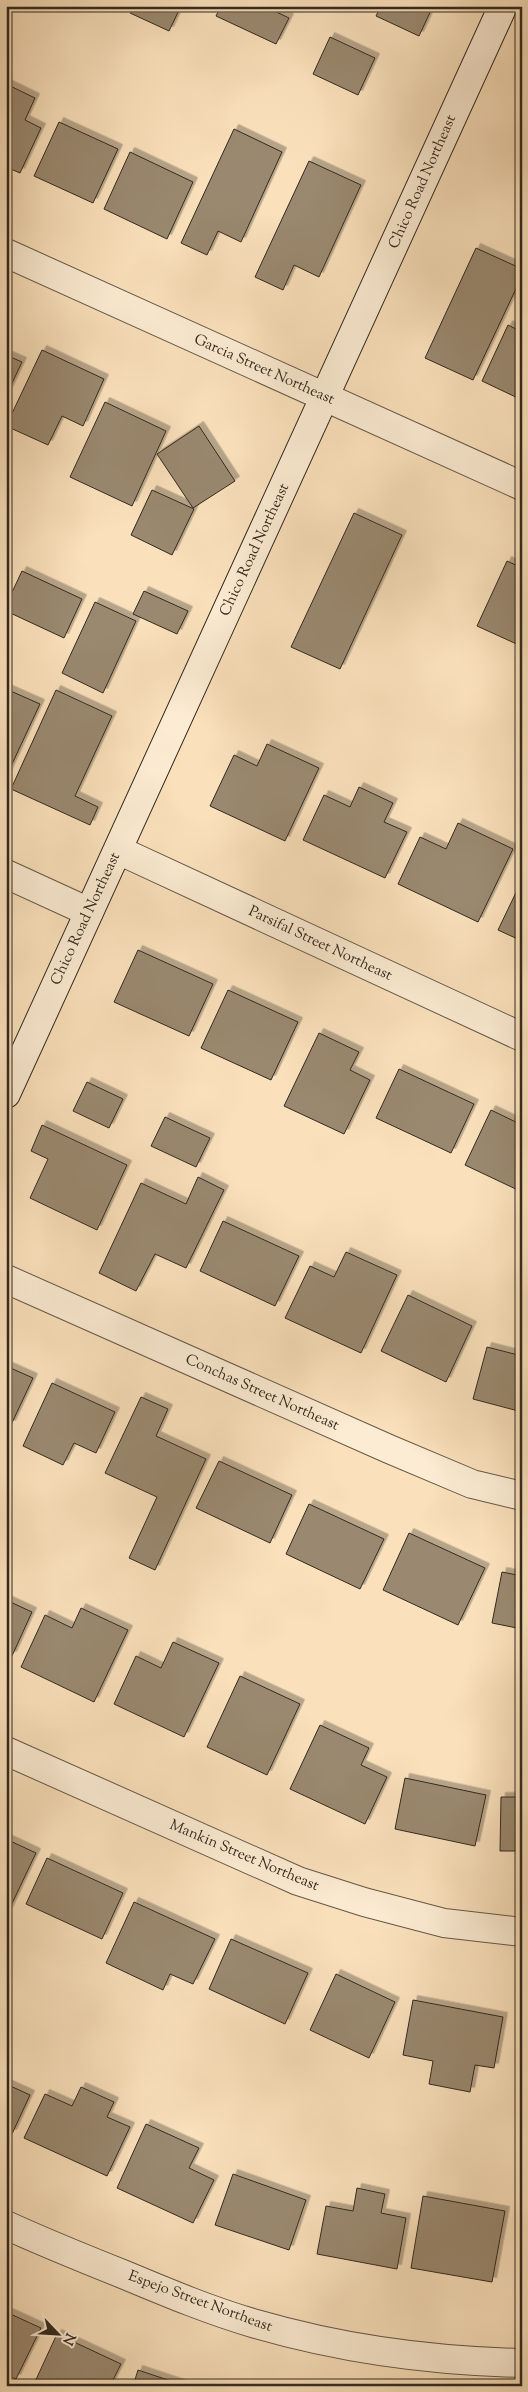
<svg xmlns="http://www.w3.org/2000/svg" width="528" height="2392" viewBox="0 0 528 2392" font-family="'Sorts Mill Goudy',serif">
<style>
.building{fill:#9a8970;stroke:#33291e;filter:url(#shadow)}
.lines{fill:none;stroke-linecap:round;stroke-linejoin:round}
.street-casing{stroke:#655746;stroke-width:30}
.secondary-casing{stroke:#33291e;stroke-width:30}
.street{stroke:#fcecd3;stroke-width:28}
.secondary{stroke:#fcecd3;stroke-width:28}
.labels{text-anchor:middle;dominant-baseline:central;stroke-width:4;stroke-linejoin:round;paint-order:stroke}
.street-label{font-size:15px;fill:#33291e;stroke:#fcecd3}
</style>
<defs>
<filter id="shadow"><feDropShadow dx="4.5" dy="-4.5" stdDeviation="0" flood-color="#0004"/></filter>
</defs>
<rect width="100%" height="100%" fill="#fae1bc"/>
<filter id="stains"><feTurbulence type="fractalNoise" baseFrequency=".004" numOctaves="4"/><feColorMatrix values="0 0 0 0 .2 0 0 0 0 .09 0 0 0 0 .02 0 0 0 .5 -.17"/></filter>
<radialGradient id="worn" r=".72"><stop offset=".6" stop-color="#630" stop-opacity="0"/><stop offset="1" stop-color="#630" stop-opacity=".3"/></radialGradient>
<g class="building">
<polygon points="133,6 181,6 169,31 130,13"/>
<polygon points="221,6 264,6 289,18 276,44 216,16"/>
<polygon points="381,6 433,6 419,36 376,16"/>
<polygon points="330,37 375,58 358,95 313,74"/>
<polygon points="6,84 35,98 25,120 41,128 20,173 6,167"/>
<polygon points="59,122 118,149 93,203 34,176"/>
<polygon points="234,129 282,152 241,242 218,231 207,255 181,243"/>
<polygon points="130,152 193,182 167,239 104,209"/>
<polygon points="309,161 361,185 319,277 294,265 283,290 255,277"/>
<polygon points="476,248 522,269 522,276 473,380 425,358"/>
<polygon points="508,325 522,332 522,400 482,381"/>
<polygon points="42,350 104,379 83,426 62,416 48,445 6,426"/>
<polygon points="6,355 22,362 6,396"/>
<polygon points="105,402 166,431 132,506 70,477"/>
<polygon points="199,426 235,481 193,508 157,454"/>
<polygon points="152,490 194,509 172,555 131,535"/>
<polygon points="354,513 402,535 340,669 291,647"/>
<polygon points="507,561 522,568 521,646 477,626"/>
<polygon points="22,571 82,599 64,638 6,611 6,605"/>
<polygon points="144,591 188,611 177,634 133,614"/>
<polygon points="95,602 136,621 103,693 62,673"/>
<polygon points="6,689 40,704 6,777"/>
<polygon points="56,690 112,716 75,796 98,807 90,825 11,789"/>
<polygon points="267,744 319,768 285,841 210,806 234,755 257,766"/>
<polygon points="359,787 393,803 384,822 407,832 385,878 303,840 324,795 350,807"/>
<polygon points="458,823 513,849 478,922 398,884 420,837 446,849"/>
<polygon points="522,880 522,941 498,930"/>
<polygon points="138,950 213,984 189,1036 114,1002"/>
<polygon points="228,990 298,1022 271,1080 201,1048"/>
<polygon points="319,1033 359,1052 350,1070 370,1080 344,1134 284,1106"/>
<polygon points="399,1069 474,1104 451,1153 376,1118"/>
<polygon points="87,1082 123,1099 109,1128 73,1111"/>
<polygon points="491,1110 522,1125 522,1192 465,1165"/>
<polygon points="165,1117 210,1138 196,1167 151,1146"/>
<polygon points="42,1125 127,1165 97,1230 30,1198 48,1159 31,1151"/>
<polygon points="198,1177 224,1190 186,1268 155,1254 136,1291 99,1273 141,1183 186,1204"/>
<polygon points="223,1221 299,1256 275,1306 200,1271"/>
<polygon points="346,1252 397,1275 361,1353 285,1318 310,1266 334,1277"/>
<polygon points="408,1295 472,1326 446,1382 381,1351"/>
<polygon points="487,1347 522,1356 522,1412 473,1399"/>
<polygon points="6,1366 33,1378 11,1425 6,1423"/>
<polygon points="52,1383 115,1412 96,1453 74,1443 63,1465 23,1446"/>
<polygon points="141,1397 168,1409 156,1436 206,1459 155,1570 129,1558 157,1497 105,1473"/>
<polygon points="219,1461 292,1495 270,1543 196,1508"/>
<polygon points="309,1504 384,1539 360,1589 286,1554"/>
<polygon points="409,1533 485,1568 458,1625 383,1590"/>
<polygon points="502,1572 522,1576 522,1629 492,1623"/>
<polygon points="6,1600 32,1612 12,1656 6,1654"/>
<polygon points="81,1608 128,1630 94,1702 21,1667 45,1615 72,1628"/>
<polygon points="173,1642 219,1663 184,1737 114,1704 136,1656 161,1668"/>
<polygon points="240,1676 300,1704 267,1775 207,1747"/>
<polygon points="320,1725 369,1748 361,1765 387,1777 365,1824 290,1789"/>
<polygon points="405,1778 486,1795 475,1846 395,1829"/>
<polygon points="501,1797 522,1797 522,1851 500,1851"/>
<polygon points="6,1839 36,1853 8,1912 6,1911"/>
<polygon points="47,1858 123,1893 102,1939 26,1904"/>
<polygon points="134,1902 215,1939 193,1984 170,1974 163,1990 106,1963"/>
<polygon points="231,1939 308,1973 285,2024 209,1989"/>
<polygon points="336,1974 395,2002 369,2058 310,2030"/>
<polygon points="413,2000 503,2017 494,2068 475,2065 470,2092 429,2084 433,2061 403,2055"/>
<polygon points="518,2010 522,2010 522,2065 517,2065"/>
<polygon points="6,2084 30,2095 12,2134 6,2131"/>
<polygon points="81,2087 114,2102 107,2117 130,2127 107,2176 24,2138 45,2094 72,2106"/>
<polygon points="146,2124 199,2148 189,2168 214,2180 193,2223 117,2188"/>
<polygon points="233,2174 306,2200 289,2250 215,2225"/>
<polygon points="357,2188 385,2194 381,2213 406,2218 397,2269 317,2254 326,2206 353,2211"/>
<polygon points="423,2196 505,2211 492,2282 411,2268"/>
<polygon points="6,2312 41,2328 16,2379 6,2374"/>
<polygon points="57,2334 121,2364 110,2386 33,2386"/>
<polygon points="138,2370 186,2386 133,2386"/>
</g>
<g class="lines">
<g class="street-casing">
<g id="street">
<polyline points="6,253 522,486"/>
<polyline points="118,850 522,1037"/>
<polyline points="6,874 89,912"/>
<polyline points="6,1279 389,1449 472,1484 522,1496"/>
<polyline points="6,1751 298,1881 364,1902 444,1923 522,1932"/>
<path d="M6,2225C45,2243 85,2259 125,2275C168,2293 211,2311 256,2324C342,2349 433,2361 522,2363"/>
</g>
</g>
<g class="secondary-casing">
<polyline id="secondary" points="6,1094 503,6"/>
</g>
<use href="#street" class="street"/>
<use href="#secondary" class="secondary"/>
</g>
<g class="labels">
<g class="street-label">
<text transform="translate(423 182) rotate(-66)">Chico Road Northeast</text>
<text transform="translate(264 370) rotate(24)">Garcia Street Northeast</text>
<text transform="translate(255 550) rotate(-65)">Chico Road Northeast</text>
<text transform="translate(86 919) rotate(-65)">Chico Road Northeast</text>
<text transform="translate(320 944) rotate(25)">Parsifal Street Northeast</text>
<text transform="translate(262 1393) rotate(24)">Conchas Street Northeast</text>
<text transform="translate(244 1856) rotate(23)">Mankin Street Northeast</text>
<text transform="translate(200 2302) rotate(20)">Espejo Street Northeast</text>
</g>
</g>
<rect width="528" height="2392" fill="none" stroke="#fae1bc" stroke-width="25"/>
<rect x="8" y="8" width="513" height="2377" fill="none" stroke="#33291e" stroke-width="2.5"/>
<rect x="12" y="12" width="503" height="2367" fill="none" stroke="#33291e"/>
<g transform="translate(58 2334) rotate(115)" stroke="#fcecd3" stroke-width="4" paint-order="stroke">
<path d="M0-4L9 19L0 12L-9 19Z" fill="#33291e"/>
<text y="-8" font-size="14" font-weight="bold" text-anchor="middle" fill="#33291e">N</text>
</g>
<rect width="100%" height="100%" filter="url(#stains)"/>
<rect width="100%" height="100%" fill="url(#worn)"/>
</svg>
